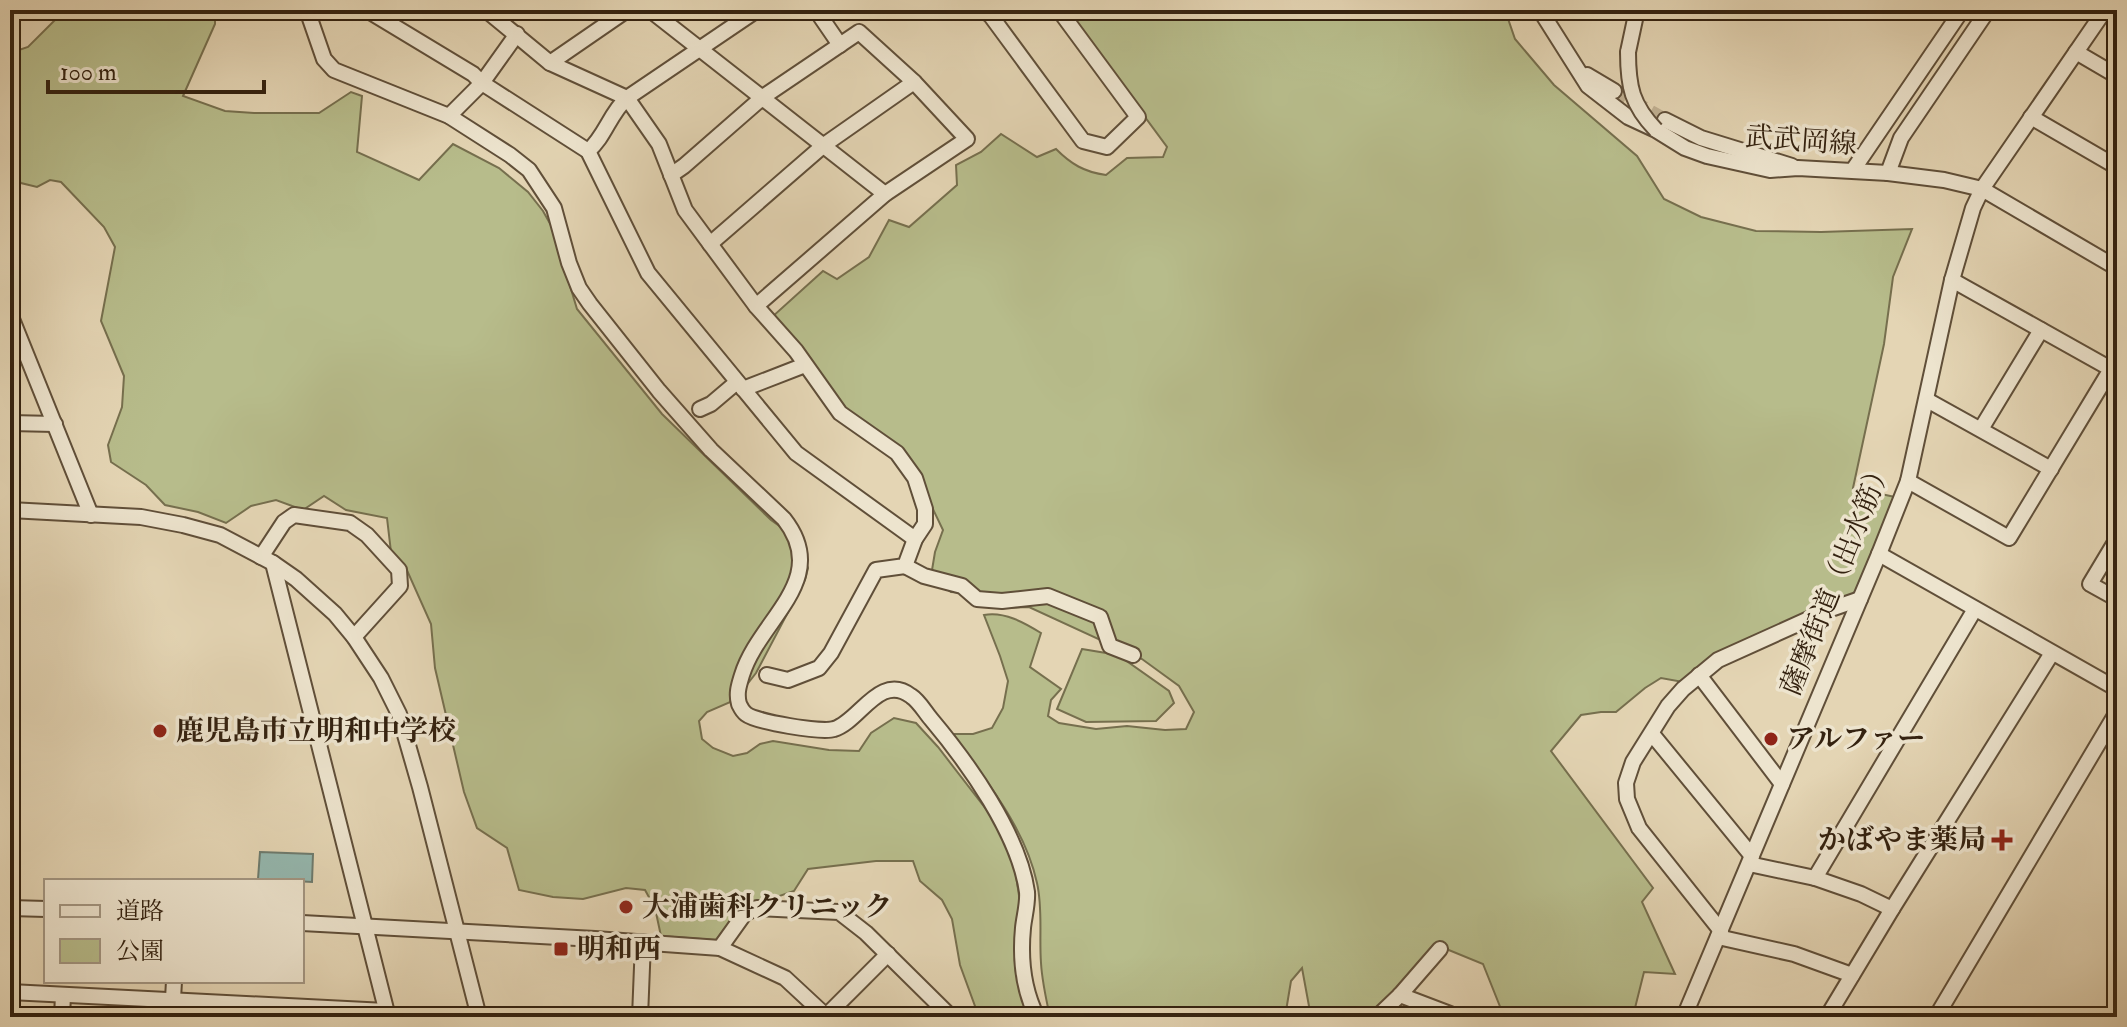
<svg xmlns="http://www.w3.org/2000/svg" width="2127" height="1027" viewBox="0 0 2127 1027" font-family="'IM FELL Double Pica','Noto Serif JP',serif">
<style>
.green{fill:#b7bc8b;stroke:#766f4e;stroke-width:2}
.water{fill:#95b8af;stroke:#6e7c6f;stroke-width:2}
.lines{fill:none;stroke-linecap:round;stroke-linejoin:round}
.minor-tunnel{stroke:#c1b193;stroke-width:14;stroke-dasharray:14 7;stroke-linecap:butt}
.minor-casing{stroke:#604f39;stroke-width:18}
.minor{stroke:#ede4ce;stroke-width:14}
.minor-bridge-casing{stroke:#604f39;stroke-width:18;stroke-linecap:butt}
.minor-bridge{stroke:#ede4ce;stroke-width:14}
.poi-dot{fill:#8f2418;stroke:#ede4ce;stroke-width:3}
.labels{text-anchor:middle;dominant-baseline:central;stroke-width:7;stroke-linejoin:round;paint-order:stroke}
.street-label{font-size:28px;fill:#342210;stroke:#ede4ce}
.poi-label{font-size:28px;font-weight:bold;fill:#342210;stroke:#ede4ce;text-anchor:start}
</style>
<rect width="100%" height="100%" fill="#e4d5b4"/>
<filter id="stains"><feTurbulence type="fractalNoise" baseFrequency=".0025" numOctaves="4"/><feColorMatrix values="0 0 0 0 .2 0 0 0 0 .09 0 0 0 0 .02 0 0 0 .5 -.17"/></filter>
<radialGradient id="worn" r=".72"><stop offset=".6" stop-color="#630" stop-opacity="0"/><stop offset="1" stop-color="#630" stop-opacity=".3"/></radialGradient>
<g class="green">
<polygon points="65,10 215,10 215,24 183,96 225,111 254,113 319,113 351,92 362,96 357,152 419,180 453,144 499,168 528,192 543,211 553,229 577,309 662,414 771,520 792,535 802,552 808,568 805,580 756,673 735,700 707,712 699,721 702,739 713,748 733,756 747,753 760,744 773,741 829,750 859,751 871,733 894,718 916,723 938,747 996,822 1009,848 1015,869 1020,902 1016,952 1031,1017 979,1017 960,965 952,919 942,900 920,881 913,861 876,861 808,869 794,891 739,910 716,940 661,936 655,908 645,890 626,888 583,899 553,897 519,890 507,848 477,828 464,792 435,668 431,624 406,568 391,552 387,518 346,510 324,496 303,510 276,500 251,506 226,523 198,512 165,505 146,485 111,462 108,445 122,407 124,376 101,321 115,247 104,227 61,182 50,180 37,187 21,183 10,168 10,53 28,47"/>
<path d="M1066,10H1505L1515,39L1554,85L1637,156L1664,199L1701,217L1756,231L1821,232L1912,229L1893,277L1884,344L1853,488L1895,497L1857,596L1683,682L1661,678L1645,688L1616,712H1601L1581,715L1551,751L1653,888L1642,902L1675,974L1644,972L1633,1016L1583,1013L1503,1014L1483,964L1439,946L1370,1017H1311L1302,968L1291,981L1285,1017H1050C1046,999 1042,981 1041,963C1039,936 1043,909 1037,883C1025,827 985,780 953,734H973L992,728L1003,708L1008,681L1000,656L984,615C1004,611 1025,623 1041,633L1030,667L1061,689L1051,700L1048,716L1059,723L1096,729L1127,726L1165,730L1186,729L1194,712L1179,686L1142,659L1029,607L1003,608L987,599L969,593L951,592L940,584L932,570L935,552L943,530L918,478L844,411L772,317L823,271L837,279L869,257L889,220L909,227L957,185L956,165L981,152L1001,134L1037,157L1056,149C1071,164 1084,172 1106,175L1127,158L1163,157L1167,147Z"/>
<polygon points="1082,649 1118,655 1169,691 1174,703 1156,721 1086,722 1057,709"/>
</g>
<polygon class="water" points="260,852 313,854 312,882 258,879"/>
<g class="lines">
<polyline class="minor-tunnel" points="1614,91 1665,120"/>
<g class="minor-casing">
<g id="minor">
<path d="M307,10L324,59L334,70L449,116L510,155L529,170L554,208L569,263L579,288L590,304L659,391L711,450L784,519C832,580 759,619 742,675C739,685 736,693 739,704C741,708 742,711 746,714C756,722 822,733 834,729C859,722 880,672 911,696C919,701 925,712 931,719C968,763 1019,834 1027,892C1028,904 1024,917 1023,928C1020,959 1023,989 1037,1017"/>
<polyline points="367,10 473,74 482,83 588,151 648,273 796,453 915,539"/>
<polyline points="486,10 550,63 627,98 659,144 685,210 756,306 796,351 840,413 897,453 915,478 925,509 925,524 915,539 905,566 876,570 831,653 819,668 788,680 767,675"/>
<polyline points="650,10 885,194"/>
<polyline points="816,10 840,45"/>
<polyline points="984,10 991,16 1083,141 1107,147 1138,117 1059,10"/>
<polyline points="1540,10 1588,86 1628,117 1656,130 1685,148 1707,156 1770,170 1798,168 1888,173 1944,180 1982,189 2117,268"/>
<polyline points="1628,52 1637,10"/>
<polyline points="2076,52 2117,76"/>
<polyline points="550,63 627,10"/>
<polyline points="1587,75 1614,91"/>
<polyline points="449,116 482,83 517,34"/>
<polyline points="2031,117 2117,167"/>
<polyline points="1665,120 1701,138 1792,166"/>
<path d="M588,151C605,137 610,113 627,98L757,10"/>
<polyline points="1853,170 1962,10"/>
<polyline points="1888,173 1901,138 1988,10"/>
<polyline points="671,175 684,166 763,97 859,32 914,82 967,139 885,194 756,306"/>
<polyline points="710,244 824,145 914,82"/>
<polyline points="10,314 91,515"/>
<polyline points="743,389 805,365"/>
<polyline points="1927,400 2051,469"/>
<polyline points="700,409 711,404 737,382"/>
<polyline points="10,423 55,424"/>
<polyline points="1981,429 2041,330"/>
<polyline points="1908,481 2009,538 2111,369 1952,280"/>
<polyline points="10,510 141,517 183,525 220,535 273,563 296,579 335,614 354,637 381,678 399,714 420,787 479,1017"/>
<polyline points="2117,539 2090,584 2117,599"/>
<polyline points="1879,554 2117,689"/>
<polyline points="261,557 284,522 294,515 350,523 367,535 399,570 400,586 354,637"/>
<polyline points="273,563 388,1017"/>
<polyline points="905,566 924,576 962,586 977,599 1002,601 1048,596 1100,617 1110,646 1133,655"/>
<polyline points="1699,675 1782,784"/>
<polyline points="1652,734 1752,856"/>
<polyline points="1749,864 1815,878 1861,894 1892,909"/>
<polyline points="1815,878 1975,609"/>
<polyline points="10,908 46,909"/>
<polyline points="302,923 595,939 720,948 785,978 827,1017"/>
<polyline points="1721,931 1639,828 1627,799 1626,783 1633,762 1668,706 1683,689 1718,660 1831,609 1860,599"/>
<polyline points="1718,937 1794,954 1852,975"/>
<polyline points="720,948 745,913 757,908 839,912 866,933 951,1017"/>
<polyline points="10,992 386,1011"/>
<polyline points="1400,995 1450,1014 1448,1017"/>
<polyline points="826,1016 888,954"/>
<polyline points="62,1017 63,995"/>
<polyline points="172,1017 174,981"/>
<polyline points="640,1017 643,942"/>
<polyline points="1377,1017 1400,995 1440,949"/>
<polyline points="1684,1017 1879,554 1908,481 1952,280 1973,208 1982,189 2105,10"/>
<polyline points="1827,1017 1892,909 2052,653"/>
<polyline points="1936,1017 2117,712"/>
</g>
</g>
<use href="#minor" class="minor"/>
<g class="minor-bridge-casing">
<path id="minor-bridge" d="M1628,52C1628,87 1632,105 1656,130"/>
</g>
<use href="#minor-bridge" class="minor-bridge"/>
</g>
<g class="poi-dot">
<circle cx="160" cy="731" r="8"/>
<circle cx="1771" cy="739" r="8"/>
<path d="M1998 828h8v8h8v8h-8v8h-8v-8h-8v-8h8z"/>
<circle cx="626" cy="907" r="8"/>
<rect x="553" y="941" width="16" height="16" rx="4"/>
</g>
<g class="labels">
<g class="street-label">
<text transform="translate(1801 141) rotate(4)">武武岡線</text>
<text transform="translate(1837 577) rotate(-68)">薩摩街道（出水筋）</text>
</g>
<g class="poi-label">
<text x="176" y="731">鹿児島市立明和中学校</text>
<text x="1787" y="739">アルファー</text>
<text x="1986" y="840" text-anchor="end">かばやま薬局</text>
<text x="642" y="907">大浦歯科クリニック</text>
<text x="577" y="949">明和西</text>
</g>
</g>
<rect width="2127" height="1027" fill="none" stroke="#e4d5b4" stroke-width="40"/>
<rect x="12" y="12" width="2103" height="1003" fill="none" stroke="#342210" stroke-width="4"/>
<rect x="20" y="20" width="2087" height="987" fill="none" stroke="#342210" stroke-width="2"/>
<rect x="44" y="879" width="260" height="104" fill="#ede4ce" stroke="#a39682" stroke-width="2"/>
<rect x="60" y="905" width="40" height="12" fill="#ede4ce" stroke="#a39682" stroke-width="2"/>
<text x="116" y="919" font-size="24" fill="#342210">道路</text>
<rect x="60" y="939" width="40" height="24" fill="#b7bc8b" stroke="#a39682" stroke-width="2"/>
<text x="116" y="959" font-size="24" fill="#342210">公園</text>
<path d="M48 80v12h216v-12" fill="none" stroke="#342210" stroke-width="4"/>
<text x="60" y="80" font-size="24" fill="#342210" stroke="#ede4ce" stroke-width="6" paint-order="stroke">100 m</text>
<rect width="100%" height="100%" filter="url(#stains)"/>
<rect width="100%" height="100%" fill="url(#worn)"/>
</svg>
